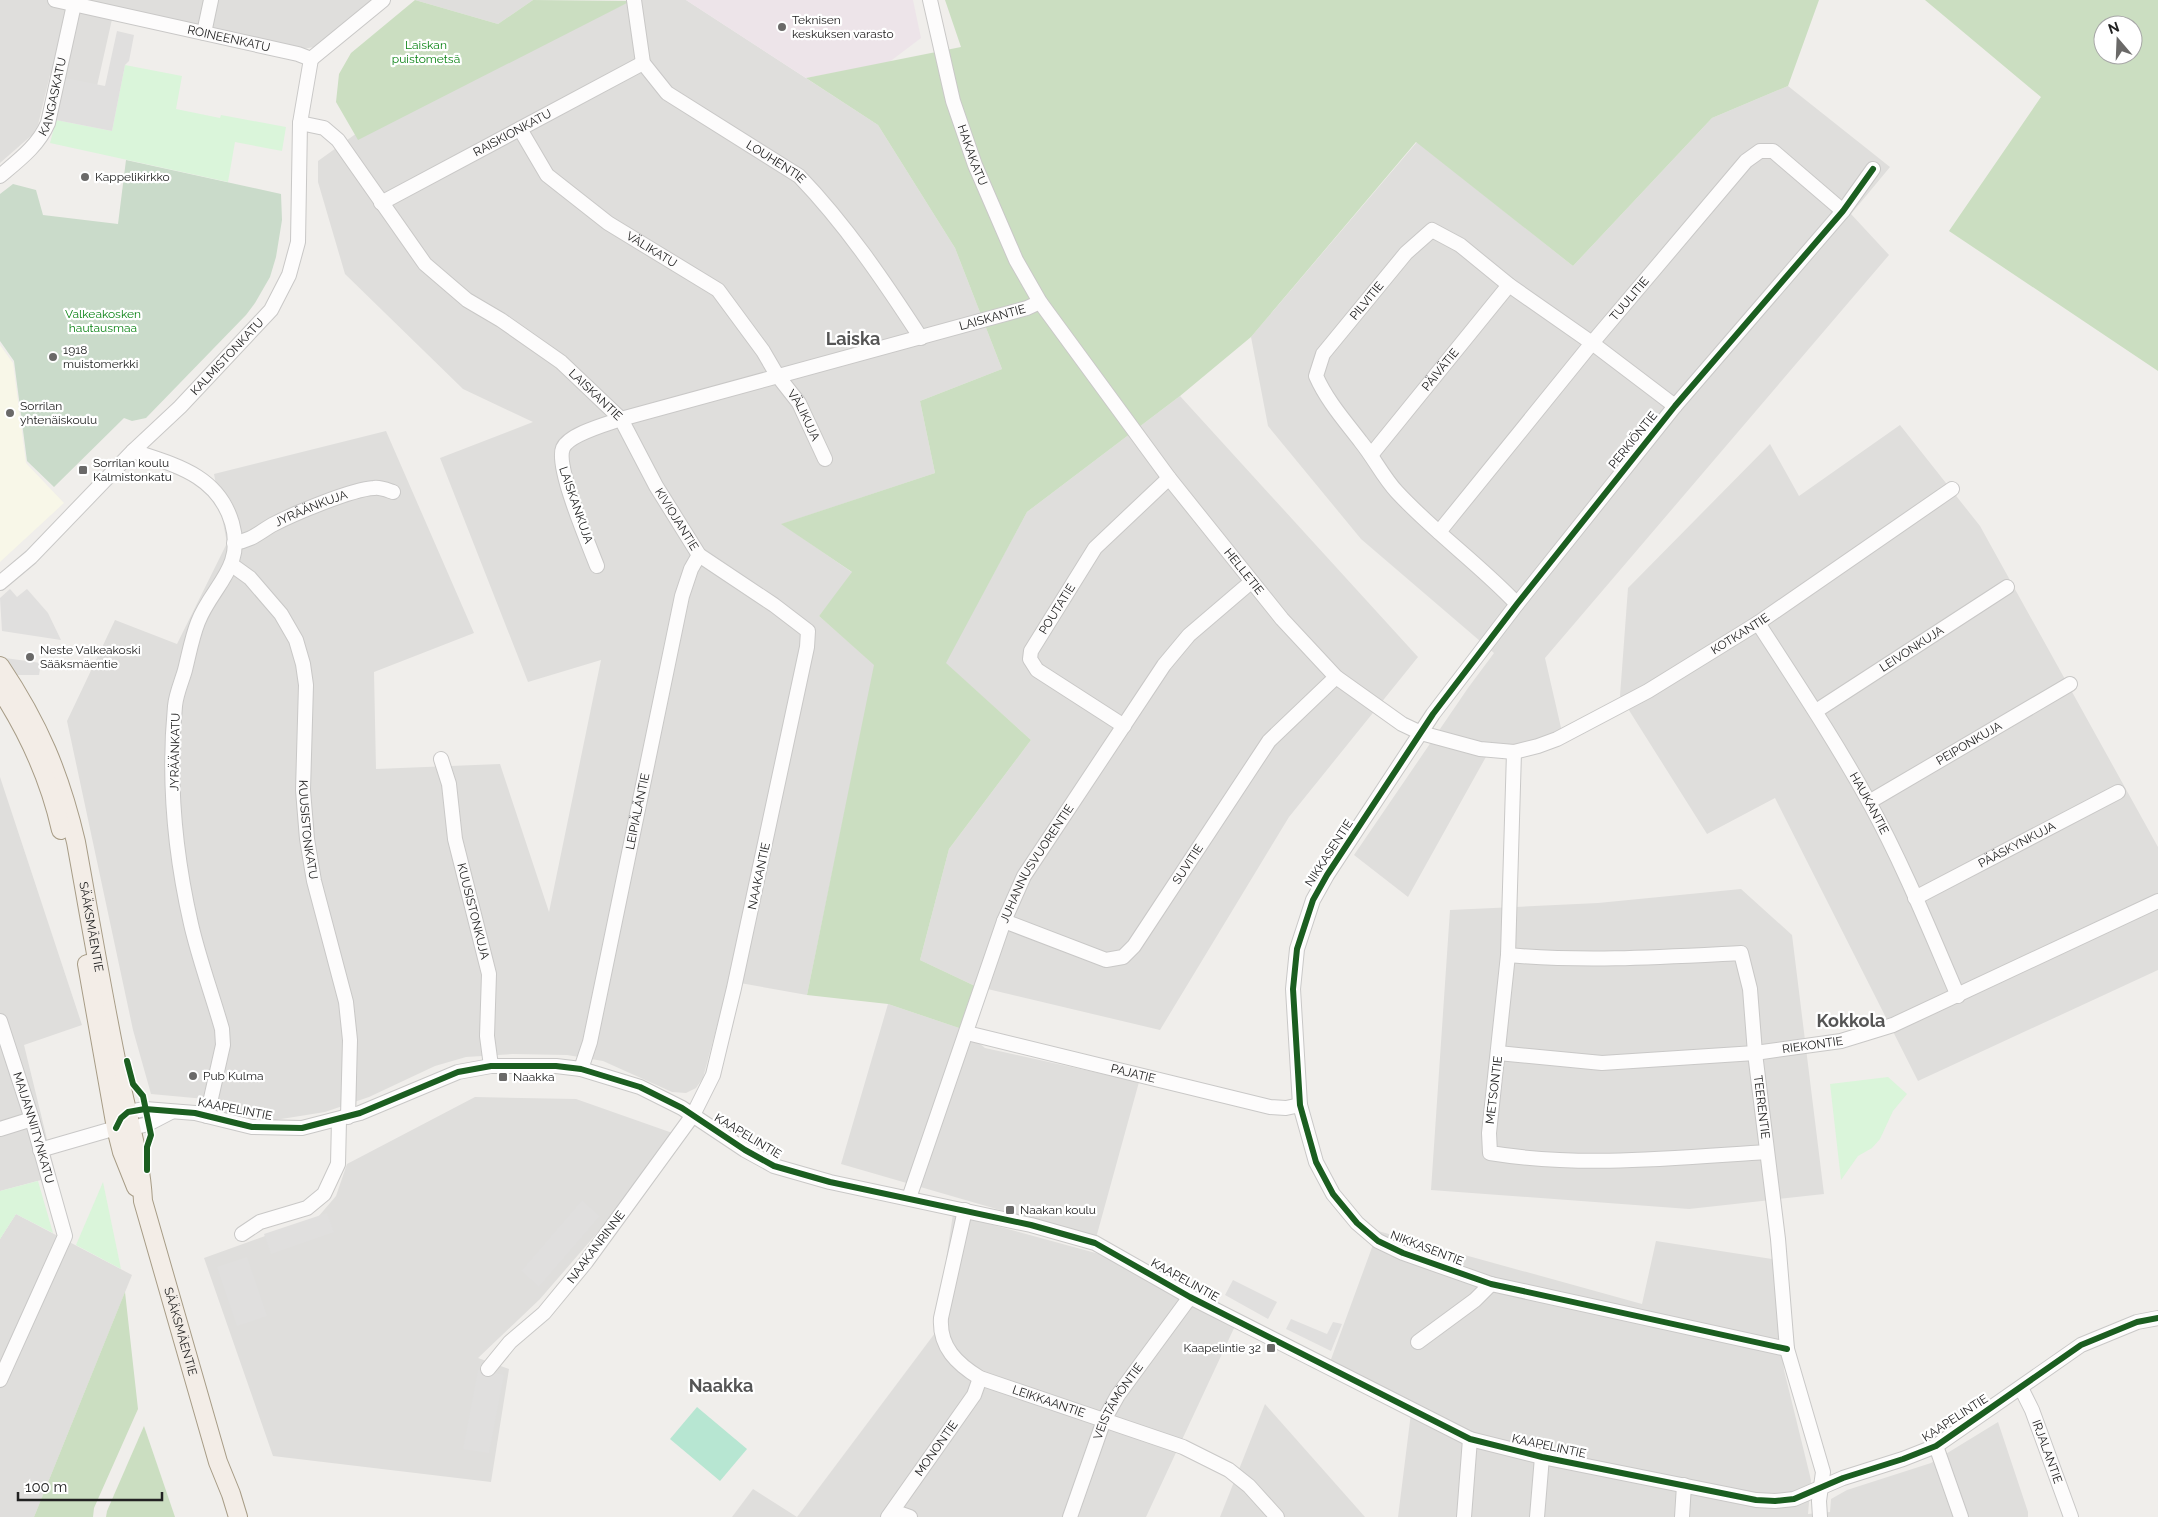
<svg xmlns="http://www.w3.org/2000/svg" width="2158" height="1517" viewBox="0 0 2158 1517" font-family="Raleway,sans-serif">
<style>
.residential{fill:#dfdedc}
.industrial{fill:#ede4e9}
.education{fill:#f8f7e8}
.forest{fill:#cbdec1;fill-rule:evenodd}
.cemetery{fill:#cadbca}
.park{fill:#daf5da}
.pitch{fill:#b7e6d2}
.parking{fill:#e0dfde}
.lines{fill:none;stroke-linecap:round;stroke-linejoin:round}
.minor-casing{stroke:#c9c8c7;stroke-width:16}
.major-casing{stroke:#a79c86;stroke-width:20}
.minor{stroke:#fdfcfc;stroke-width:14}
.major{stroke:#f3ede7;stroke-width:18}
.cycleway-casing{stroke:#fff;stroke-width:9}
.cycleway{stroke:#1b5e20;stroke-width:6}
.poi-dot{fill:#6a6968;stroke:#fff;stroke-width:2}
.labels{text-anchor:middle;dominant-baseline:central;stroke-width:4.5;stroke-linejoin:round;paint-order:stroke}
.poi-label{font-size:12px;fill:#222;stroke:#fff;text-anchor:start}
.street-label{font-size:12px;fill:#222;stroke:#fff}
.park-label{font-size:12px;fill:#0c8416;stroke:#fff}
.district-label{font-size:18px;font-weight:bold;fill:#555;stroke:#fff}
</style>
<rect width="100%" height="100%" fill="#f0eeeb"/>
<g class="residential">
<polygon points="0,0 375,0 314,47 303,49 115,6 97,86 50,75 38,125 32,135 0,163"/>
<polygon points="415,0 533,0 498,24"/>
<polygon points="633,0 686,0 878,125 955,248 1002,369 920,401 935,473 782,524 853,573 819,616 875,665 807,995 729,981 703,1078 696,1088 686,1093 672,1092 603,1061 567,1055 513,1054 466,1057 435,1066 369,1097 325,1112 275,1120 226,1113 216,1100 151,1094 133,1030 67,721 115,620 177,644 227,543 214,474 386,431 474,633 374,672 376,769 500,764 549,912 601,660 528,682 440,458 533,422 463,389 345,274 318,182 318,161 357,133"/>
<polygon points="1788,86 1890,167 1851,214 1889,255 1545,658 1562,732 1514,747 1492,746 1408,897 1354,855 1468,688 1494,653 1361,539 1268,426 1251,337 1417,142 1573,266 1712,118"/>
<polygon points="1180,396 1418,657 1289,817 1160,1030 975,986 920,960 949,849 1031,740 945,663 1027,512"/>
<polygon points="1900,425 1980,526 2158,847 2158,970 1918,1081 1775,798 1707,834 1620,696 1628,588 1770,444 1799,496"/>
<polygon points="0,777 82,1025 24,1045 56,1176 0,1191"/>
<polygon points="1741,889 1792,935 1824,1194 1689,1209 1431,1190 1450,910 1598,903"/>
<polygon points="888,1004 962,1029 985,1048 1139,1082 1096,1238 841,1164"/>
<polygon points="475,1097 576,1099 681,1136 540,1299 478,1358 509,1369 491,1482 273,1456 204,1258 318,1217 336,1196 347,1164"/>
<polygon points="16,1214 132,1275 34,1517 0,1517 0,1239"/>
<polygon points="953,1214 1103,1255 1235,1326 1146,1517 732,1517 753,1489 797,1517 935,1333"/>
<polygon points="1378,1231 1642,1304 1656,1241 1772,1259 1784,1370 1811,1480 1808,1514 1830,1512 1831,1499 1847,1490 1931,1463 1998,1422 2028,1512 2028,1517 1398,1517 1411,1413 1326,1373"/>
<polygon points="1265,1404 1365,1517 1220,1517"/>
</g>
<polygon class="industrial" points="686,0 913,0 921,38 888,63 806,78"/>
<polygon class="education" points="0,345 13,363 26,463 64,503 0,562"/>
<g class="forest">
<polygon points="415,0 498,24 533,0 631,1 358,140 336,102 339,74 351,53"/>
<polygon points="945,0 1819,0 1788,86 1712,118 1573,266 1416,142 1251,337 1180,396 1027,512 946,663 1031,740 949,849 920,960 975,986 962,1029 888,1004 807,995 874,665 819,616 852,572 781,524 935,473 920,401 1002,369 955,248 878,125 806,78 961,47"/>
<path d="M1925,0H2158V371L1949,231L2041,97ZM2103,25H2133V55H2103Z"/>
<polygon points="125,1292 138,1409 94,1508 93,1517 34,1517"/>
<polygon points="144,1426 175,1517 106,1517 107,1511"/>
</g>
<polygon class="cemetery" points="126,160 281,194 282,220 276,257 270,277 255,303 246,315 146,418 132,421 124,418 54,487 27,461 14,361 0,341 0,194 13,184 36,190 43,215 118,224"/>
<g class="park">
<polygon points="125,65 182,76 176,109 220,118 221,115 286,127 282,151 235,142 228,182 50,143 56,120 112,131"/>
<polygon points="1888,1077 1907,1094 1893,1111 1880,1139 1872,1148 1858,1156 1841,1180 1830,1084"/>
<polygon points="38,1181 53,1233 16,1214 0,1239 0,1191"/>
<polygon points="103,1182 121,1269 76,1245"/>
</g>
<polygon class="pitch" points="697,1407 747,1449 720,1481 670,1439"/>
<g class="parking">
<polygon points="117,31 134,35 129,61 125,65 112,131 56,120 65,78 105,86"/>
<polygon points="10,589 17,597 27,589 48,613 61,640 2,631 0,598"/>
<polygon points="5,658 41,663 39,675 16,675"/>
<polygon points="582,1200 600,1216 539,1287 521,1271"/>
<polygon points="327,1213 334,1232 271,1254 264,1234"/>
<polygon points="247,1257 267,1316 237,1326 217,1267"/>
<polygon points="1233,1280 1277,1302 1268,1319 1225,1295"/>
<polygon points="1291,1319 1327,1334 1333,1322 1342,1324 1331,1351 1286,1329"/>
<polygon points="478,1370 504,1375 489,1453 463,1449"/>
</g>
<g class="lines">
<g class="minor-casing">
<g id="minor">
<path id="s1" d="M55,0L298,54L311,59"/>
<path id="s2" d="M634,0L643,63L667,93L799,176C846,225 884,281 921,338"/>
<path id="s3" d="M930,0L953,101L975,165L1016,260L1040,302L1169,478L1282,619L1336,677L1402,724L1421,733L1480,749L1514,752L1538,746L1557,739L1648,691L1758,623L1952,489"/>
<polyline points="204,33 211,0"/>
<polyline points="311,59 383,0"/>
<path id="s4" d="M300,123L324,128L338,140L425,264L467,300L501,320L561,362L621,419L656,486L699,555L774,605L808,631L807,647L734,988L713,1075L693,1115L586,1262L544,1313L510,1342L488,1369"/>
<path id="s5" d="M520,129L547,175L608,223L718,290L763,351L777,375L799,403L825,459"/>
<path id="s6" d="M0,176C19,160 38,146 48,123L75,0"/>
<path id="s7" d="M381,203L643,63"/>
<path d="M133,451C175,465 218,475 232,523C245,568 212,586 198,622C192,637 189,654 185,670C182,681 176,694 175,706C168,778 175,854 191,924C199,959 212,994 222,1029L223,1045L207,1116"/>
<path id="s8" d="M1371,455L1509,285"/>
<path id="s9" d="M1439,532L1592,343L1746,161L1760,151H1773L1843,211"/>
<path id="s10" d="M234,543C252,540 257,534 272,525C293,514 352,489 374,488C380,487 387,490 393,492"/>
<path id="s11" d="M232,565L250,578L281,614L296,640L303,664L306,685L303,790L307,839L314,881L346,1002L350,1040L348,1117"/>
<path id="s12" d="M597,566C589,545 555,466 563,448C569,434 607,424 621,419L1027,308L1040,302"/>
<path id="s13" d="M0,583L31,557L133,451L180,407L271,310L289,275L298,242L300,123L311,59"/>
<path id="s14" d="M1517,604C1479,564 1434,532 1397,492C1383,477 1374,458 1361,442C1345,421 1327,401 1316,376L1323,354L1406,253L1432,230L1460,245L1509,285L1592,343L1675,406"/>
<path id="s15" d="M1758,623C1796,682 1835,740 1869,802C1903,864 1930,931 1958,996"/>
<path id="s16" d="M1816,711L2007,587"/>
<path id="s17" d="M1124,726L1037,670L1030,659L1031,651L1095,548L1169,478"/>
<path d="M1514,752L1508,955L1489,1133L1490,1153C1582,1168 1675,1158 1767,1152"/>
<path id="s18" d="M441,759L449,784L455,839L489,974L487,1036L491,1066"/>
<path id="s19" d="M1869,802L2070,684"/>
<path id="s20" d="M1915,898L2118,792"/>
<path id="s21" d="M1004,921L1106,960L1123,957L1134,946L1269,741L1336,677"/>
<path id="s22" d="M1508,955C1586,962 1663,957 1741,953L1750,989L1755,1053L1778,1239L1787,1349L1823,1472L1819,1501L1820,1517"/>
<path id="s23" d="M0,1021L32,1119L65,1236L0,1380"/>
<path id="s24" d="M967,1033L1270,1107L1286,1108L1300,1105"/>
<path id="s25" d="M1498,1053L1602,1063L1755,1053L1841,1041L1893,1025L2158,901"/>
<path id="s26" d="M581,1069L590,1042L682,596L691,569L699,555"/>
<polyline points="121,1119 128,1112 145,1109 195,1113 252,1127 302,1128 360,1113 458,1072 491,1066 556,1066 581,1069 640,1087 682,1108 745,1150 774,1166 830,1182 1031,1225 1095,1243 1190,1297 1470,1439 1542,1457 1756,1500 1775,1501 1794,1499 1843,1478 1903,1459 1936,1446 2081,1345 2137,1322 2158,1318"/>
<polyline points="0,1129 32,1119"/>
<polyline points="40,1150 116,1128 132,1128 148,1124 171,1112"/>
<path id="s27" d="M909,1198L1004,921L1024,876L1164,665L1189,635L1251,582"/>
<path id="s28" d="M965,1210L941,1318C939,1347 957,1364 980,1378L1183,1447L1229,1470L1249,1486L1277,1517"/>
<polyline points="242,1234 260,1222 307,1208 324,1194 338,1164 339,1120"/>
<polyline points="1418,1342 1475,1300 1491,1284"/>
<polyline points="1787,1349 1491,1284 1403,1253 1378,1241 1357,1223 1333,1194 1316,1162 1300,1105 1293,989 1297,949 1313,900 1327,875 1433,714 1517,604 1675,406 1843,211 1873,169"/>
<path id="s29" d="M2021,1388L2032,1410L2071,1517"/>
<polyline points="1936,1446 1961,1517"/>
<polyline points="893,1511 910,1517"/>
<path id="s30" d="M888,1517L974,1395L980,1378"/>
<path id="s31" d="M1070,1517L1104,1420L1118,1395L1190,1297"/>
<polyline points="1464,1517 1470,1439"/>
<polyline points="1537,1517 1542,1457"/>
<polyline points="1682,1517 1684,1485"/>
</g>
</g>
<g class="major-casing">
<g id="major">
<path id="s32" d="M0,666C39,724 60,774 76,842C90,919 103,997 119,1074C127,1116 141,1157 143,1201L218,1462L231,1494L238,1517"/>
<path d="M0,689C28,732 50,781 61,830"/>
<polyline points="87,964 116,1128 122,1152 136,1187"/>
</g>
</g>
<use href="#minor" class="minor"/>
<use href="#major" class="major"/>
<g class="cycleway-casing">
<g id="cycleway">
<polyline points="127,1061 133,1084 143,1096 151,1135 147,1147 147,1170"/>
<polyline points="116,1128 121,1118 128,1112 145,1109 195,1113 252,1127 302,1128 360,1113 458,1072 491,1066 556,1066 581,1069 640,1087 682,1108 745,1150 774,1166 830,1182 1031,1225 1095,1243 1190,1297 1470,1439 1542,1457 1756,1500 1775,1501 1794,1499 1843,1478 1903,1459 1936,1446 2081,1345 2137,1322 2158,1318"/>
<polyline points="1787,1349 1491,1284 1403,1253 1378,1241 1357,1223 1333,1194 1316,1162 1300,1105 1293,989 1297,949 1313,900 1327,875 1433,714 1517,604 1675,406 1843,211 1873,169"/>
</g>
</g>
<use href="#cycleway" class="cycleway"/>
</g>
<g class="poi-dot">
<circle cx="782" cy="27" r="5"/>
<circle cx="85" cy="177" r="5"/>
<circle cx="53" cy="357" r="5"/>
<circle cx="10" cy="413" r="5"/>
<rect x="78" y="465" width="10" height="10" rx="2.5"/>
<circle cx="30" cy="657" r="5"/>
<circle cx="193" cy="1076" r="5"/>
<rect x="498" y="1072" width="10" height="10" rx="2.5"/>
<rect x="1005" y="1205" width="10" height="10" rx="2.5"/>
<rect x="1266" y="1343" width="10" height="10" rx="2.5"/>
</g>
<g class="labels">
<g class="poi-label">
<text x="792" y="20">Teknisen<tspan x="792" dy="14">keskuksen varasto</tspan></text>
<text x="95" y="177">Kappelikirkko</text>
<text x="63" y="350">1918<tspan x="63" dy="14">muistomerkki</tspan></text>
<text x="20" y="406">Sorrilan<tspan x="20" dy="14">yhtenäiskoulu</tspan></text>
<text x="93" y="463">Sorrilan koulu<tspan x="93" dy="14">Kalmistonkatu</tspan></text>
<text x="40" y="650">Neste Valkeakoski<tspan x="40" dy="14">Sääksmäentie</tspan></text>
<text x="203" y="1076">Pub Kulma</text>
<text x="513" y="1077">Naakka</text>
<text x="1020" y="1210">Naakan koulu</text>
<text x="1261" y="1348" text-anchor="end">Kaapelintie 32</text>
</g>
<g class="street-label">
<text stroke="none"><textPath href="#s1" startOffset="178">ROINEENKATU</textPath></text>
<text stroke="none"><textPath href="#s6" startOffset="99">KANGASKATU</textPath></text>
<text stroke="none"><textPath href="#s7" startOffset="149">RAISKIONKATU</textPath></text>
<text stroke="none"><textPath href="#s3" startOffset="161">HAKAKATU</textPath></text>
<text stroke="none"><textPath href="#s2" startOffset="231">LOUHENTIE</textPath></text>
<text stroke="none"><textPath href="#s5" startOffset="182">VÄLIKATU</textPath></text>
<text stroke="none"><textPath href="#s9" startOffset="301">TUULITIE</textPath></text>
<text stroke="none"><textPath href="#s14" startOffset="398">PILVITIE</textPath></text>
<text stroke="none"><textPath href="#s12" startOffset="575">LAISKANTIE</textPath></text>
<text stroke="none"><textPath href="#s13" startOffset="321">KALMISTONKATU</textPath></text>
<text stroke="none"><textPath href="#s8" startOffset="110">PÄIVÄTIE</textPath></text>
<text stroke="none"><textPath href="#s4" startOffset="410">LAISKANTIE</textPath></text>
<text stroke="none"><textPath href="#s5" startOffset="412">VÄLIKUJA</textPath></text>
<text transform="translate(1633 440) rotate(-51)">PERKIÖNTIE</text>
<text transform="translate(576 505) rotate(71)">LAISKANKUJA</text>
<text stroke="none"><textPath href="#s10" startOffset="85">JYRÄÄNKUJA</textPath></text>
<text stroke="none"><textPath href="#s4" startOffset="560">KIVIOJANTIE</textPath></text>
<text stroke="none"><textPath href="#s3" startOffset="661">HELLETIE</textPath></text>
<text stroke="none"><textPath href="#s17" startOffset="174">POUTATIE</textPath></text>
<text stroke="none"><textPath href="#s3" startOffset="1255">KOTKANTIE</textPath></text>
<text stroke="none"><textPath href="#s16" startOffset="114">LEIVONKUJA</textPath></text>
<text stroke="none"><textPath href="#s19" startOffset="116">PEIPONKUJA</textPath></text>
<text transform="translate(175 752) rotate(-89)">JYRÄÄNKATU</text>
<text stroke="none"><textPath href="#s15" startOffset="212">HAUKANTIE</textPath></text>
<text stroke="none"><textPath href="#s26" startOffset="264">LEIPIÄLÄNTIE</textPath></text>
<text stroke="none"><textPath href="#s11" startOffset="291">KUUSISTONKATU</textPath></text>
<text stroke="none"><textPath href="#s20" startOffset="115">PÄÄSKYNKUJA</textPath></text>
<text transform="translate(1329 853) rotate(-57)">NIKKASENTIE</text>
<text stroke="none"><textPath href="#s21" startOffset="240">SUVITIE</textPath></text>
<text stroke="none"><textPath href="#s27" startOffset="359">JUHANNUSVUORENTIE</textPath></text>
<text transform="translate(759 876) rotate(-78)">NAAKANTIE</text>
<text stroke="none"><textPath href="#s18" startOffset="156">KUUSISTONKUJA</textPath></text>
<text stroke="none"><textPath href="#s32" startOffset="279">SÄÄKSMÄENTIE</textPath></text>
<text stroke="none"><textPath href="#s25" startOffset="316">RIEKONTIE</textPath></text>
<text stroke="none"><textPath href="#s24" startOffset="171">PAJATIE</textPath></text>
<text transform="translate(1494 1090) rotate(-83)">METSONTIE</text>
<text stroke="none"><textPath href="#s22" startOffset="389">TEERENTIE</textPath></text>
<text transform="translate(235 1109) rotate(11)">KAAPELINTIE</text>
<text stroke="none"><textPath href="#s23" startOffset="112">MAIJANNIITYNKATU</textPath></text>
<text transform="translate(748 1136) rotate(31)">KAAPELINTIE</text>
<text transform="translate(596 1247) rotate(-53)">NAAKANRINNE</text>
<text transform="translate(1427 1248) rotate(21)">NIKKASENTIE</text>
<text transform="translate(1185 1280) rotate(29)">KAAPELINTIE</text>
<text stroke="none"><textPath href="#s32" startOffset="694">SÄÄKSMÄENTIE</textPath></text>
<text stroke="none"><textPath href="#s28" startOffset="259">LEIKKAANTIE</textPath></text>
<text stroke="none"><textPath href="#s31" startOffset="126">VEISTÄMÖNTIE</textPath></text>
<text transform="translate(1955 1418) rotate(-33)">KAAPELINTIE</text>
<text transform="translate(1549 1446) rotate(12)">KAAPELINTIE</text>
<text stroke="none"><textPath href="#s30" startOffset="84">MONONTIE</textPath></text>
<text stroke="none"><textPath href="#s29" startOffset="69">IRJALANTIE</textPath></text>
</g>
<g class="park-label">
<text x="426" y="45">Laiskan<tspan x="426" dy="14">puistometsä</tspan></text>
<text x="103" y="314">Valkeakosken<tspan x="103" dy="14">hautausmaa</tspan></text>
</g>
<g class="district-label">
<text x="853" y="338">Laiska</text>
<text x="1851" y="1020">Kokkola</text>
<text x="721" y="1385">Naakka</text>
</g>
</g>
<g transform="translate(2118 40) rotate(341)"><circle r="24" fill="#ffffff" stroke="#a7a7a7"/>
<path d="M0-4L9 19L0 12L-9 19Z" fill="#6a6968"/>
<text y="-8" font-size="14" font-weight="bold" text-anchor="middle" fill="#222222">N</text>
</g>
<path d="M18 1492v8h144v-8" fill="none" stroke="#222222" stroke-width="2.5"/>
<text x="25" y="1492" font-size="15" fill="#222222" stroke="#ffffff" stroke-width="4" paint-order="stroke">100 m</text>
</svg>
